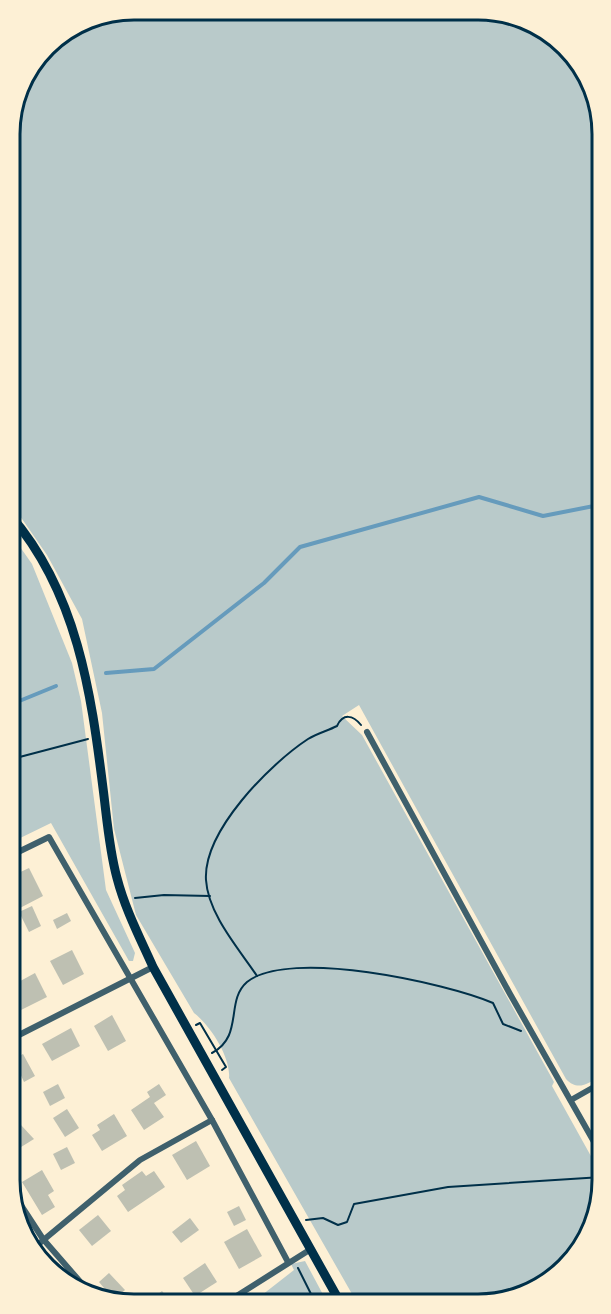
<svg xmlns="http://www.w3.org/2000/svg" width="611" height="1314" viewBox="0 0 611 1314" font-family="'Sofia Sans Condensed',sans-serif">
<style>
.green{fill:#b9caca}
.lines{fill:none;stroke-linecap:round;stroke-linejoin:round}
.stream{stroke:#669bbc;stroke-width:4}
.building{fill:#bec0b2}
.path{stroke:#003049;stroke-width:2}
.minor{stroke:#3f606c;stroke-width:6}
.secondary{stroke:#003049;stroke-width:9}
.rim{fill:none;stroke:#003049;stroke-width:3}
</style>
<rect width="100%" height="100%" fill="#fdf0d5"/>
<g class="green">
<path d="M134,9L501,11L560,40L598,101L601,1076C588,1083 578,1092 566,1079L359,705L342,716L362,735L554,1082L552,1086L602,1176V1189L571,1262L510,1301H356L229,1078C231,1058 211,1026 194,1013L136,915L114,829L102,713L82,619L47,555L11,503L10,118L22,78L51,40L86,18Z"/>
<polygon points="11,534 32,564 72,663 81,701 106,890 135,953 133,961 129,961 51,823 12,842"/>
<polygon points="305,1261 327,1302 253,1302 294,1270 291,1264"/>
</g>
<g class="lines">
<g class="stream">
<polyline points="106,673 154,669 264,583 300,547 479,497 543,516 599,505"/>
<polyline points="12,704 56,686"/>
</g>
</g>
<g class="building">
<polygon points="29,868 43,896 18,909 12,898 12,876"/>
<polygon points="32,906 41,926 29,932 19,912"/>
<polygon points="67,913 71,921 57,929 53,920"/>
<polygon points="72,950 84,974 63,985 50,961"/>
<polygon points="35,973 47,997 21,1010 13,994 13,985"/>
<polygon points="112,1015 126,1041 108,1051 94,1026"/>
<polygon points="71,1028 80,1046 52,1061 42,1044"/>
<polygon points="23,1054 35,1076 24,1082 19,1071 13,1075 13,1059"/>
<polygon points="58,1084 65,1098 50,1106 43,1092"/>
<polygon points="159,1084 166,1095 154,1103 164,1117 144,1130 131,1110 150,1097 147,1092"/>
<polygon points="67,1109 79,1128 65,1137 53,1118"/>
<polygon points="114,1114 127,1136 102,1151 92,1135 100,1130 97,1125"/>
<polygon points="20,1124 34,1139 13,1152 13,1128"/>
<polygon points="196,1141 210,1166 187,1180 172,1155"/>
<polygon points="67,1147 75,1163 61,1170 53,1154"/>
<polygon points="42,1170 54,1191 48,1195 55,1207 42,1215 22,1182"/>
<polygon points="142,1171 146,1176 154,1171 165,1187 128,1212 117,1196 125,1190 122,1185"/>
<polygon points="239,1206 246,1220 234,1226 227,1212"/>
<polygon points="98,1215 111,1231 92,1246 79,1230"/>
<polygon points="190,1218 199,1230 181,1243 172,1232"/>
<polygon points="247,1229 262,1256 239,1269 224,1242"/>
<polygon points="205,1263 217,1282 195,1296 183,1278"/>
<polygon points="109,1273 125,1290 114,1300 99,1282"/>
<polygon points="162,1291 171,1302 148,1302"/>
</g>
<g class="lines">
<g class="path">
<polyline points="12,759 88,739"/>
<polyline points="135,898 164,895 210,896"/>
<path d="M257,976C239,949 208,914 206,880C203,831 270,764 308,739C318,733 327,731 337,726C343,713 353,715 361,725"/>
<polyline points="196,1025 200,1023 226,1067 222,1070"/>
<path d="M212,1053C244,1036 225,1001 247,982C289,948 446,983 493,1003L503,1024L521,1031"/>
<polyline points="306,1220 323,1218 338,1225 347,1222 354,1204 448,1187 602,1177"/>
<polyline points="298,1268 315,1302"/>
</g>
<g class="minor">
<polyline points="367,732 510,994 602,1156"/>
<polyline points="12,855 49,837 212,1120 288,1262"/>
<polyline points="13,1038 153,967"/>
<polyline points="571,1100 601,1083"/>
<polyline points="13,1193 43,1239 83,1285"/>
<polyline points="35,1247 140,1160 212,1120"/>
<polyline points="227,1302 311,1249"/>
</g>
<path class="secondary" d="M11,516C77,593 91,692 103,788C107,819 109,849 117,878C125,909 140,938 153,967L340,1302"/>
</g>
<path d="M0 0H611V1314H0ZM134 20H478A114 114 0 0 1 592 134V1180A114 114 0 0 1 478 1294H134A114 114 0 0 1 20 1180V134A114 114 0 0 1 134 20Z" fill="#fdf0d5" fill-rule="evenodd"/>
<path class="rim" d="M134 20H478A114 114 0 0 1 592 134V1180A114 114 0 0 1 478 1294H134A114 114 0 0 1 20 1180V134A114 114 0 0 1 134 20Z"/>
</svg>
